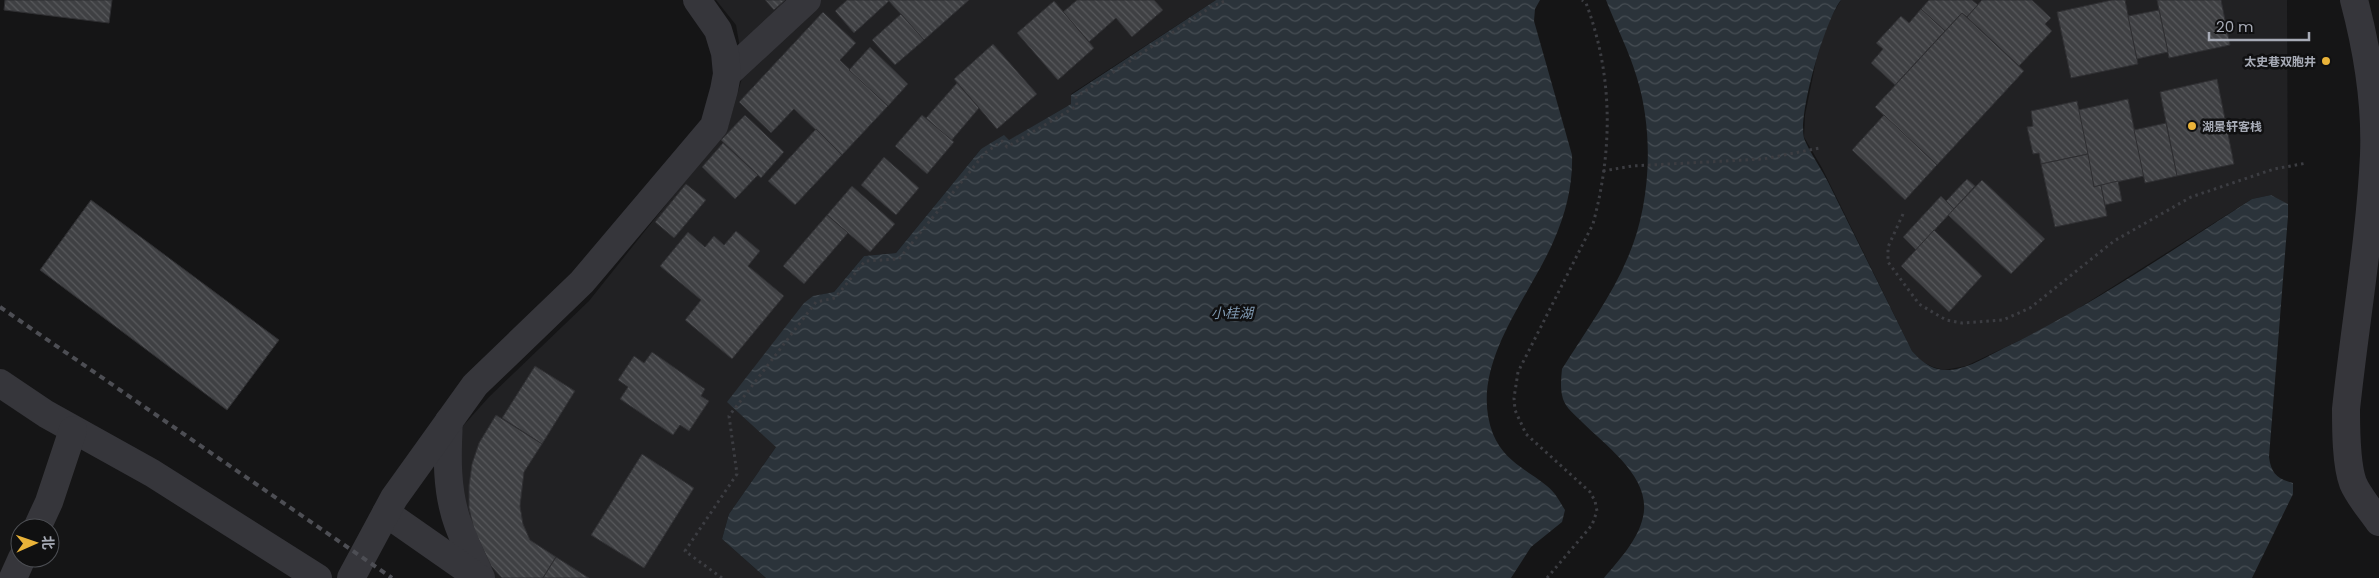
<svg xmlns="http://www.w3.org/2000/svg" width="2379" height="578" viewBox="0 0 2379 578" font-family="Poppins,'Noto Sans SC',sans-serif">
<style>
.built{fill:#212123}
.water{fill:url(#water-waves)}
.building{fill:url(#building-back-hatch);stroke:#2f2f32}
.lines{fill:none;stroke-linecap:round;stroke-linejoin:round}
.path{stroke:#3c3d42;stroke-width:3;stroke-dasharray:2.5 4;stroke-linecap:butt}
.pedestrian{stroke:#36363b;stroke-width:28}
.minor{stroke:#36363b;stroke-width:28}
.rail{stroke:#4d4e54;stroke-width:4;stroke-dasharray:6 5;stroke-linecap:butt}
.poi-dot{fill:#eab339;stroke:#101011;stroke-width:2}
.labels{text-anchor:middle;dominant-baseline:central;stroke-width:5;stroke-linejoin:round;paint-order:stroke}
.poi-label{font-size:12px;font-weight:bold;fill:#a7abb6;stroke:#101011;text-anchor:end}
.water-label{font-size:14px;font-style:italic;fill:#7f98b0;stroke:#101011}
</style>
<defs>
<pattern id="water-waves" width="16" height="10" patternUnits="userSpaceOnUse" patternTransform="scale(1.25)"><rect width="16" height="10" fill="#2b333a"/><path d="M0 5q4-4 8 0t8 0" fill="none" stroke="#474e54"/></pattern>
<pattern id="building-back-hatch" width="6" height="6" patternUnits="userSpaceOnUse" patternTransform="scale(1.25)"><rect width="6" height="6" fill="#3f4043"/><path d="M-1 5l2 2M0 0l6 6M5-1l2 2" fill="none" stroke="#58595c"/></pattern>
</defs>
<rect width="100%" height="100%" fill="#151516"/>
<g class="built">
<polygon points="716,0 1216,0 1071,94 1071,104 1008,141 981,149 896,253 864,256 834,292 814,296 776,447 729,514 722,539 766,578 493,578 467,520 457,455 463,426 489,397 589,301 728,127 744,71 736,25"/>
<polygon points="1841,0 2287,0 2288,216 2287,204 2271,195 2252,199 2052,325 1966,366 1944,370 1933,367 1921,361 1912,351 1822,168 1804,137 1805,115 1816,61 1827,24"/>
</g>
<g class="water">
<path d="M1216,0H1540L1535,9L1534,21L1572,155C1573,184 1566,213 1554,240C1529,299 1467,366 1493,434C1504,461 1526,469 1547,486C1555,492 1560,502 1565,510L1562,522L1531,547L1511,578H766L722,539L729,514L776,447L727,402L804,303L813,296L834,292L864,256L896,253L981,149L1004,135L1009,140L1071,104V95Z"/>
<path d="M1606,0H1841C1825,20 1798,114 1804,138C1808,150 1825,174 1831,188C1858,242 1885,297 1912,351C1920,360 1930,369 1944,370C1965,371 1986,357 2004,348C2091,306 2171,251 2252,199L2271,195L2288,204V216L2269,457C2271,474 2278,479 2293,483V494L2252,578H1604C1619,560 1638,540 1643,517C1652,478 1607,447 1582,422C1575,415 1566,408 1563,399C1560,389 1561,379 1562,369C1585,332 1612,296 1628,257C1651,204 1654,133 1637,78C1629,51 1616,26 1606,0Z"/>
</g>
<g class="building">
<polygon points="5,0 112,0 109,23 4,10"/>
<polygon points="765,0 785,0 774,10"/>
<polygon points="847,0 888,0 889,1 854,33 835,11"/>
<polygon points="888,0 969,0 924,40"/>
<polygon points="1077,0 1154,0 1163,10 1132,37 1116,18 1089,42 1063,12"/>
<polygon points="1929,0 1972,0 1978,5 1967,17 1962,13 1945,31 1921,9"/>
<polygon points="1982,0 2032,0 2051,18 2045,24 2052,31 2019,66 1967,17"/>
<polygon points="2112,0 2125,0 2138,64 2071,78 2057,12"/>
<polygon points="2157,0 2221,0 2230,45 2169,58"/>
<polygon points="1054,1 1094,48 1058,80 1017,33"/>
<polygon points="1921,9 1945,31 1895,85 1871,63 1883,49 1876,43 1901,16 1909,23"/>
<polygon points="2159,10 2168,52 2137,59 2128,16"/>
<polygon points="823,12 856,43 840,60 888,106 842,155 794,109 771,133 739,102"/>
<polygon points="1962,13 2024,71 1937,165 1875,107"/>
<polygon points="901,14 924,40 895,65 872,40"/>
<polygon points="993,44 1037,94 997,129 954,79"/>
<polygon points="870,47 908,84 888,106 849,70"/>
<polygon points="2217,79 2234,164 2177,176 2160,92"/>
<polygon points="957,83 979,108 951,141 926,118"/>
<polygon points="2128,99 2144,176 2094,187 2078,110"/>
<polygon points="2077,101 2088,154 2041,164 2039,153 2033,154 2027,127 2033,126 2031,111"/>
<polygon points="745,115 784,152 761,178 721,140"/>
<polygon points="922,115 954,142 927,174 895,146"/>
<polygon points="1884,115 1937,165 1905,200 1852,150"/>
<polygon points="2166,123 2177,176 2145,183 2134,130"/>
<polygon points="816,129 842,155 795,205 768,181"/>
<polygon points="723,143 758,175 735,199 702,167"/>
<polygon points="2088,154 2094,187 2101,185 2107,216 2055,227 2041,164"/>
<polygon points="884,157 919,188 896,215 861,185"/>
<polygon points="1967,179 1975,186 1954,209 1946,201"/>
<polygon points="1982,180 2045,239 2011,274 1948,215"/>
<polygon points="2118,181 2122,201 2105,205 2101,185"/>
<polygon points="686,184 706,200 674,238 655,222"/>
<polygon points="852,186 895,224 870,252 827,215"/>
<polygon points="1941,196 1954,209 1916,250 1903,237"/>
<polygon points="91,200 279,340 227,410 40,270"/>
<polygon points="827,215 848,233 804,284 783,266"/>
<polygon points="1934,230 1982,276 1949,312 1901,266"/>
<polygon points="736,231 760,251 748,266 784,296 732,359 685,320 701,300 660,266 688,232 705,247 714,236 724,245"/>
<polygon points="652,352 705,389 701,396 709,401 689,431 680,425 673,435 620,399 628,387 618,380 634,356 644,363"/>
<polygon points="535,366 575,391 542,444 502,418"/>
<polygon points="496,415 542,444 524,472 520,506 523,524 530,540 556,557 543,578 502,578 491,566 474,530 469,508 469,486 472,464 479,443"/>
<polygon points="642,454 694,488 644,568 591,535"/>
<polygon points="556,557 589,578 543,578"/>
</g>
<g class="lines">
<g class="path">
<polyline points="1603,171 1632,166 1763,159 1820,148"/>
<polyline points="1903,214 1888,247 1888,262 1919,304 1946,320 1962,323 2003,320 2030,308 2114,241 2191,197 2274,169 2307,163"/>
<polyline points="722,578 685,551 737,474 729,416 816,302 835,298 865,261 899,259 985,153 1002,141 1007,147 1077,106 1076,97 1211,7 1227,0"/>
<path d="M1547,578L1592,525L1597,511L1595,501L1590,492L1526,434L1515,410L1514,398L1518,372L1593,224C1613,149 1613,75 1586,3L1582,0"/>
</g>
<polyline class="pedestrian" points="727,74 807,0"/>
<g class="minor">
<path d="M2354,0C2367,49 2376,104 2374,155C2370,239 2355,324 2346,409C2346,429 2346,464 2353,483C2359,497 2370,509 2379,522"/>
<polyline points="0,383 46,414 152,473 318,578"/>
<path d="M449,421C447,455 446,491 458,524C465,543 473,560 481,578"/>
<polyline points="386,513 479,578"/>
<polyline points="37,528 49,502 73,430"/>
<polyline points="13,578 22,558"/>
<polyline points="351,578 394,498 475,385 582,282 714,126 724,90 727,74 725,53 718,30 697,0"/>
</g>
<polyline class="rail" points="0,307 392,578"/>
</g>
<g class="poi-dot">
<circle cx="2326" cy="61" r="5"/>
<circle cx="2192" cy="126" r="5"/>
</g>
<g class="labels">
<g class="poi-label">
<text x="2316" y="61">太史巷双胞井</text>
<text x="2202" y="126" text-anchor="start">湖景轩客栈</text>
</g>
<g class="water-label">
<text x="1232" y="313">小桂湖</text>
</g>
</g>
<g transform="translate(35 543) rotate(88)"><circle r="24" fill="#101011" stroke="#4c4e53"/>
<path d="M0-4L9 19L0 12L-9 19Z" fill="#eab339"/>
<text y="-8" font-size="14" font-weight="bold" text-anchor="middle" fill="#a7abb6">北</text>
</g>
<path d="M2209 32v8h100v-8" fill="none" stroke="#a7abb6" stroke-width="2.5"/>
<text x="2216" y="32" font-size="15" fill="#a7abb6" stroke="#101011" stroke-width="4" paint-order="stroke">20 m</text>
</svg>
